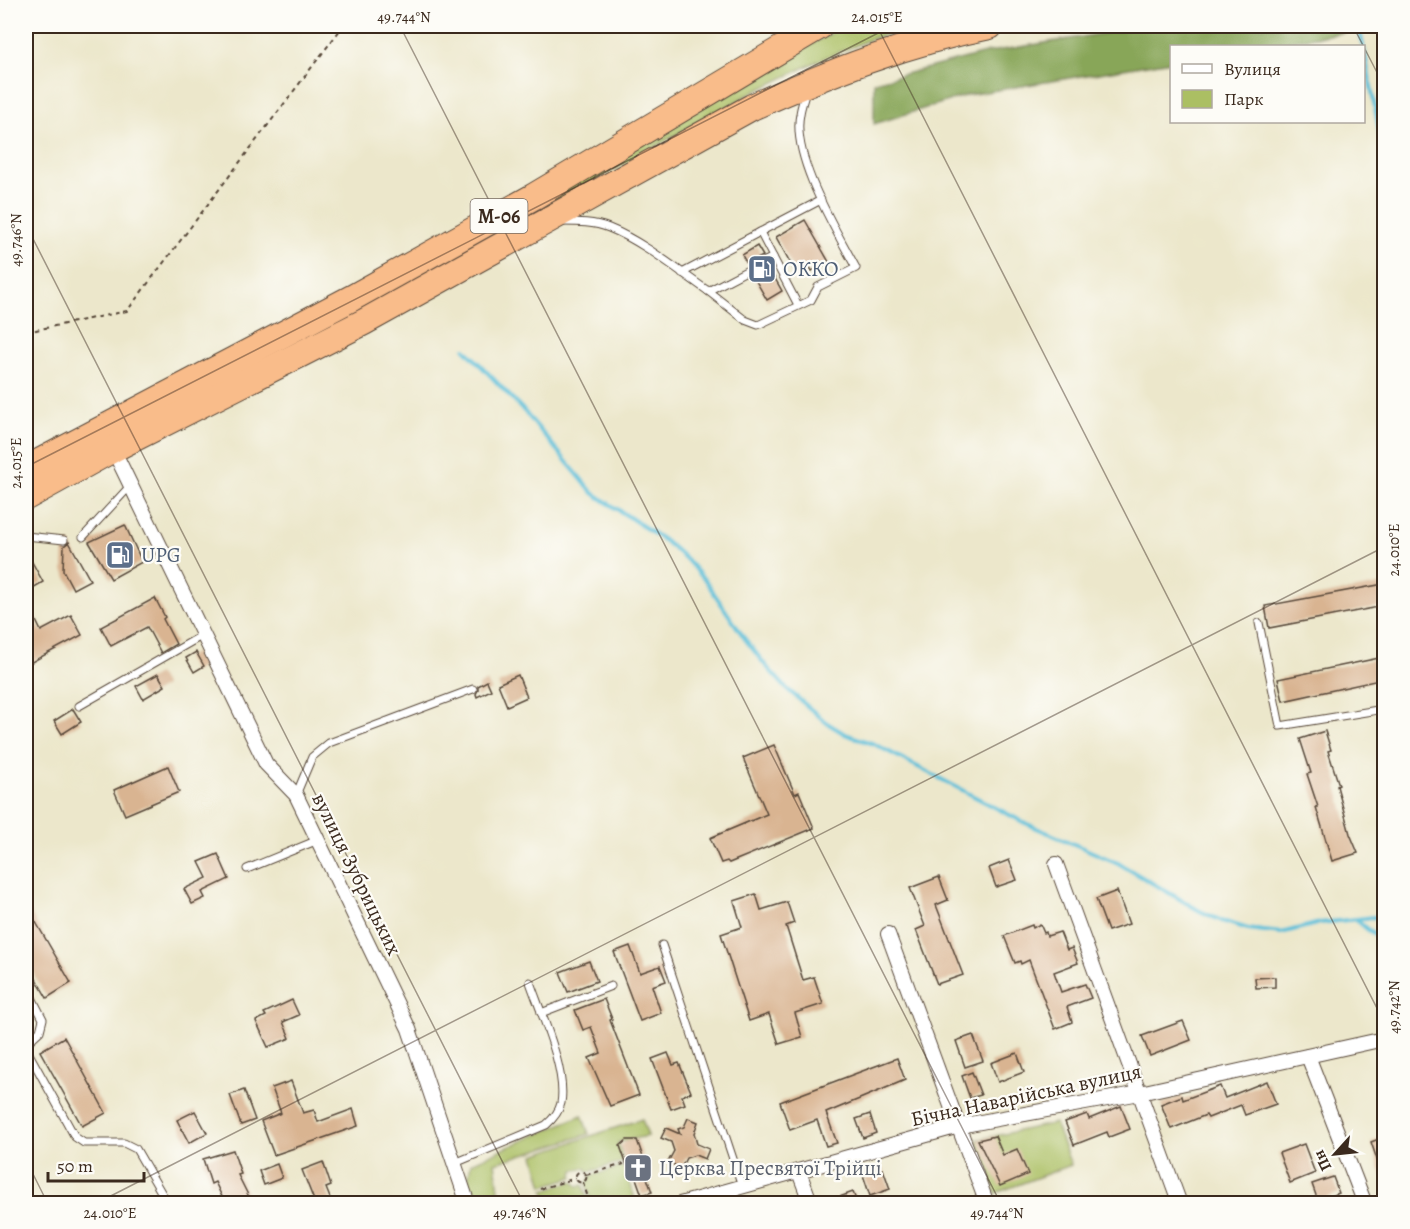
<svg xmlns="http://www.w3.org/2000/svg" width="1410" height="1229" viewBox="0 0 1410 1229" font-family="Alegreya,serif">
<style>
.green{fill:#abbf63;stroke:#737440;stroke-width:1.5}
.forest{fill:#88a659;stroke:#62683c;stroke-width:1.5}
.lines{fill:none;stroke-linecap:round;stroke-linejoin:round}
.stream{stroke:#5bbfd9;stroke-width:4}
.building{fill:#d9b491}
.lane-casing{stroke:#564638;stroke-width:9}
.street-casing{stroke:#564638;stroke-width:16}
.highway-casing{stroke:#564638;stroke-width:28}
.path{stroke:#564638;stroke-width:2;stroke-dasharray:4.5 4.5;stroke-linecap:butt}
.lane{stroke:#fff;stroke-width:7}
.street{stroke:#fff;stroke-width:14}
.highway{stroke:#f9bc8a;stroke-width:26}
.ticks{fill:none;stroke:#3b2a1e;stroke-width:1.5;stroke-opacity:0.45}
.labels{text-anchor:middle;dominant-baseline:central;stroke-width:4.5;stroke-linejoin:round;paint-order:stroke}
.shield{fill:#fdfcf7;stroke:#75695f;stroke-width:1.5}
.shield-label{font-size:20px;font-weight:bold;fill:#3b2a1e}
.service-label{font-size:21px;fill:#4e5e75;stroke:#fdfcf7;text-anchor:start}
.street-label{font-size:21px;fill:#3b2a1e;stroke:#fdfcf7}
.worship-label{font-size:21px;fill:#5b616d;stroke:#fdfcf7;text-anchor:start}
.neatline{fill:none;stroke:#3b2a1e;stroke-width:2}
.ticks-label{font-size:15px;text-anchor:middle;fill:#3b2a1e}
</style>
<rect width="100%" height="100%" fill="#fdfcf7"/>
<filter id="ink" filterUnits="userSpaceOnUse"><feTurbulence type="fractalNoise" baseFrequency=".0167" numOctaves="2"/><feDisplacementMap in="SourceGraphic" scale="12" xChannelSelector="R" yChannelSelector="G"/><feConvolveMatrix kernelMatrix="1 2 1 2 8 2 1 2 1" color-interpolation-filters="sRGB"/></filter>
<filter id="wash" filterUnits="userSpaceOnUse"><feTurbulence type="fractalNoise" baseFrequency=".008" numOctaves="4" result="noise"/><feDisplacementMap in="SourceGraphic" scale="24" xChannelSelector="R" yChannelSelector="G"/><feGaussianBlur stdDeviation="1.35" result="paint"/><feColorMatrix in="noise" values="0 0 0 0 0 0 0 0 0 0 0 0 0 0 0 0 0 1.4 0 .05"/><feComposite in="paint" operator="in"/></filter>
<g filter="url(#wash)">
<rect width="100%" height="100%" fill="#ece7cb"/>
<g class="green">
<polygon points="844,26 918,26 874,38 822,59 746,96 483,243 26,487 26,478"/>
<polygon points="582,1115 589,1134 495,1163 501,1203 475,1203 468,1180 471,1163"/>
<polygon points="642,1119 648,1136 618,1142 623,1162 588,1172 587,1169 583,1168 574,1170 573,1177 543,1186 534,1155"/>
<polygon points="1055,1123 1071,1165 996,1193 976,1140"/>
<polygon points="625,1166 636,1203 592,1203 586,1184 590,1179 589,1176"/>
<polygon points="573,1181 578,1186 583,1185 589,1203 548,1203 544,1190"/>
</g>
<polygon class="forest" points="1149,26 1384,26 1259,46 1172,46 1171,61 968,95 874,124 874,82 989,52"/>
<g class="lines">
<g class="stream">
<polyline points="1359,26 1363,46"/>
<polyline points="1364,49 1384,157"/>
<polyline points="465,349 524,411 593,493 665,541 685,558 705,580 745,639 766,666 787,689 827,723 845,734 874,744 1025,823 1118,863 1200,911 1222,921 1248,929 1281,933 1320,923 1384,916"/>
<polyline points="1356,920 1384,943"/>
</g>
</g>
<g id="blocks">
<g class="building">
<polygon points="805,220 829,262 812,271 809,265 796,273 776,237"/>
<polygon points="757,246 763,256 747,264 742,255"/>
<polygon points="768,266 782,291 767,300 752,274"/>
<polygon points="125,525 142,562 111,579 89,542"/>
<polygon points="69,542 90,580 73,589 63,570 64,546"/>
<polygon points="32,562 43,582 26,592 26,566"/>
<polygon points="1384,584 1384,606 1269,628 1265,606"/>
<polygon points="155,598 165,617 163,619 176,644 161,653 147,627 111,646 101,627"/>
<polygon points="26,600 41,631 71,615 82,635 26,665"/>
<polygon points="196,652 204,666 194,672 186,658"/>
<polygon points="1384,657 1384,679 1283,701 1278,679"/>
<polygon points="158,674 165,686 143,699 136,686"/>
<polygon points="518,675 527,697 507,706 498,684"/>
<polygon points="487,681 491,690 477,697 476,694 478,690 478,686"/>
<polygon points="73,709 81,722 62,734 54,721"/>
<polygon points="1325,731 1331,750 1328,751 1339,785 1337,786 1350,834 1358,853 1332,861 1316,807 1318,807 1307,774 1311,773 1300,739"/>
<polygon points="774,745 795,794 799,792 814,828 729,863 727,861 721,863 710,838 767,814 743,758"/>
<polygon points="168,766 179,792 125,815 114,790"/>
<polygon points="218,854 229,879 202,892 205,898 192,904 184,889 207,878 199,862"/>
<polygon points="1009,860 1017,880 996,887 989,868"/>
<polygon points="939,877 948,900 936,905 963,975 937,984 916,930 925,926 910,888"/>
<polygon points="1117,891 1129,924 1108,931 1096,899"/>
<polygon points="756,894 761,910 787,902 794,923 786,926 803,980 814,977 823,1004 795,1013 802,1037 779,1044 769,1014 749,1021 721,934 742,927 734,901"/>
<polygon points="26,905 71,983 47,998 26,961"/>
<polygon points="1040,924 1044,933 1046,932 1047,936 1060,932 1067,950 1072,948 1078,963 1054,972 1061,992 1085,984 1091,998 1067,1007 1072,1022 1055,1029 1029,960 1021,964 1020,961 1015,963 1004,936 1032,925 1033,928"/>
<polygon points="630,946 640,973 660,966 666,981 652,986 661,1013 640,1021 614,952"/>
<polygon points="589,961 597,981 568,992 560,972"/>
<polygon points="1275,977 1275,987 1256,988 1255,978"/>
<polygon points="604,999 612,1019 610,1020 639,1095 610,1106 589,1058 601,1053 591,1027 583,1030 575,1010"/>
<polygon points="292,1000 299,1015 283,1022 290,1038 268,1047 256,1021 266,1016 264,1013"/>
<polygon points="1183,1021 1191,1040 1150,1056 1142,1036"/>
<polygon points="973,1035 983,1061 965,1067 956,1041"/>
<polygon points="64,1037 106,1113 82,1126 40,1051"/>
<polygon points="668,1053 673,1065 679,1063 691,1092 682,1096 685,1104 671,1109 652,1059"/>
<polygon points="1017,1053 1024,1072 998,1082 991,1063"/>
<polygon points="897,1058 905,1080 826,1113 837,1143 826,1146 817,1120 790,1130 780,1102"/>
<polygon points="972,1072 981,1095 970,1098 962,1076"/>
<polygon points="291,1081 303,1113 314,1110 318,1122 353,1109 358,1126 274,1155 261,1121 281,1113 272,1088"/>
<polygon points="1267,1081 1276,1104 1245,1115 1241,1105 1208,1118 1206,1115 1171,1129 1161,1104 1182,1096 1183,1100 1220,1086 1225,1098"/>
<polygon points="244,1090 255,1120 241,1125 230,1095"/>
<polygon points="1121,1106 1130,1129 1109,1137 1107,1132 1074,1145 1065,1122 1087,1114 1089,1119"/>
<polygon points="195,1111 207,1133 189,1143 177,1120"/>
<polygon points="870,1114 876,1133 863,1138 856,1119"/>
<polygon points="688,1118 698,1122 694,1133 697,1144 709,1149 705,1159 695,1155 686,1158 681,1168 668,1162 674,1151 671,1142 661,1138 666,1128 680,1134 678,1129 684,1127"/>
<polygon points="995,1136 1003,1155 1017,1149 1028,1174 1000,1186 978,1140"/>
<polygon points="1384,1137 1384,1176 1383,1177 1371,1142"/>
<polygon points="627,1140 637,1140 645,1163 642,1164 652,1192 642,1195 632,1167 628,1168 620,1146"/>
<polygon points="1304,1144 1315,1173 1290,1183 1279,1153"/>
<polygon points="233,1150 241,1174 238,1175 252,1203 225,1203 215,1182 211,1184 203,1159"/>
<polygon points="323,1162 331,1186 326,1188 332,1203 315,1203 302,1170"/>
<polygon points="277,1164 282,1178 264,1185 259,1171"/>
<polygon points="883,1169 890,1189 870,1196 863,1175"/>
<polygon points="1333,1177 1339,1193 1318,1201 1312,1184"/>
<polygon points="853,1192 857,1203 826,1203 826,1202"/>
</g>
</g>
</g>
<g filter="url(#ink)">
<use href="#blocks" fill-opacity="0" stroke="#564638" stroke-width="1.5"/>
<g class="lines">
<g class="lane-casing">
<g id="lane">
<path d="M563,222C578,222 594,222 609,228C642,241 679,271 708,291L773,257L760,232L821,200"/>
<polyline points="773,257 798,305"/>
<polyline points="682,273 760,232"/>
<path d="M708,291L745,320L758,325L811,300L818,287L856,268C836,230 791,157 800,114C801,106 804,99 806,91"/>
<polyline points="26,536 64,540"/>
<polyline points="83,537 130,486"/>
<polyline points="1259,623 1280,726 1384,709"/>
<polyline points="79,706 203,635"/>
<polyline points="296,795 312,757 329,743 473,689"/>
<polyline points="247,869 318,840"/>
<polyline points="662,945 742,1186"/>
<polyline points="26,986 43,1019 40,1031 28,1042 28,1052 75,1137 84,1143 124,1143 136,1149 168,1204"/>
<polyline points="541,1013 611,986"/>
<path d="M455,1163L546,1125C553,1119 559,1112 561,1103C567,1070 541,1014 530,982"/>
</g>
</g>
<g class="street-casing">
<g id="street">
<polyline points="113,449 266,764 296,795 409,1029 468,1204"/>
<polyline points="1056,864 1180,1204"/>
<polyline points="888,934 987,1204"/>
<polyline points="1308,1056 1365,1204"/>
<polyline points="799,1172 811,1204"/>
<polyline points="680,1204 959,1126 1140,1093 1384,1039"/>
</g>
</g>
<g class="highway-casing">
<g id="highway">
<polyline points="26,469 352,298 533,197 820,26"/>
<path d="M26,497L113,449L364,322L752,107C829,73 907,42 990,26"/>
</g>
</g>
<g class="path">
<polyline points="26,332 127,311 343,26"/>
<circle cx="581" cy="1177" r="5.5"/>
<polyline points="586,1175 624,1164"/>
<polyline points="583,1182 590,1204"/>
<polyline points="540,1189 576,1178"/>
</g>
<use href="#lane" class="lane"/>
<use href="#street" class="street"/>
<use href="#highway" class="highway"/>
</g>
</g>
<path class="ticks" d="M400,26L1001,1204M877,26L1384,1022M1353,26L1384,86M26,225L524,1204M26,467L892,26M26,1160L48,1204M95,1204L1384,547"/>
<defs>
<g id="fuel-square" transform="scale(1.5)"><rect x="-9" y="-9" width="18" height="18" rx="4" fill="#5c6f8a" stroke="#fdfcf7"/><path d="M-5.5-6h7V0h2V4h1.3V-2.5L3-4.5l.8-.8L6-3V5H2.5V1h-1V6h-7ZM-4.2-4.7v3.2H.2V-4.7Z" fill="#fff"/></g>
<g id="church-square" transform="scale(1.5)"><rect x="-9" y="-9" width="18" height="18" rx="4" fill="#6b7280" stroke="#fdfcf7"/><path d="M-1.2-6h2.4v3.5h3.3v2.4h-3.3V6h-2.4V-.1h-3.3v-2.4h3.3Z" fill="#fff"/></g>
</defs>
<g fill-rule="evenodd">
<use href="#fuel-square" x="762" y="269"/>
<use href="#fuel-square" x="120" y="555"/>
<use href="#church-square" x="638" y="1168"/>
</g>
<g class="labels">
<rect class="shield" x="470.5" y="199" width="57" height="34" rx="4.5"/>
<g class="shield-label">
<text x="499" y="216">М-06</text>
</g>
<g class="service-label">
<text x="783" y="269">ОККО</text>
<text x="141" y="555">UPG</text>
</g>
<g class="street-label">
<text transform="translate(357 874) rotate(64)">вулиця Зубрицьких</text>
<text transform="translate(1026 1095) rotate(-12)">Бічна Наварійська вулиця</text>
</g>
<g class="worship-label">
<text x="659" y="1168">Церква Пресвятої Трійці</text>
</g>
</g>
<rect width="1410" height="1229" fill="none" stroke="#fdfcf7" stroke-width="66"/>
<rect x="1170" y="45" width="195" height="78" fill="#fdfcf7" stroke="#afa8a0" stroke-width="1.5"/>
<rect x="1182" y="64" width="30" height="9" fill="#ffffff" stroke="#afa8a0" stroke-width="1.5"/>
<text x="1224" y="75" font-size="18" fill="#3b2a1e">Вулиця</text>
<rect x="1182" y="90" width="30" height="18" fill="#abbf63" stroke="#afa8a0" stroke-width="1.5"/>
<text x="1224" y="105" font-size="18" fill="#3b2a1e">Парк</text>
<g transform="translate(1335 1154) rotate(243)" stroke="#fdfcf7" stroke-width="4.5" paint-order="stroke">
<path d="M0-4.5L10 22L0 15L-10 22Z" fill="#3b2a1e"/>
<text y="-9" font-size="16" font-weight="bold" text-anchor="middle" fill="#3b2a1e">Пн</text>
</g>
<path d="M48 1172v9h96v-9" fill="none" stroke="#3b2a1e" stroke-width="3"/>
<text x="57" y="1172" font-size="18" fill="#3b2a1e" stroke="#fdfcf7" stroke-width="4.5" paint-order="stroke">50 m</text>
<rect x="33" y="33" width="1344" height="1163" class="neatline"/>
<g class="ticks-label">
<text x="404" y="22">49.744°N</text>
<text x="877" y="22">24.015°E</text>
<text transform="translate(16 240) rotate(-90)" y="5">49.746°N</text>
<text transform="translate(16 463) rotate(-90)" y="5">24.015°E</text>
<text transform="translate(1394 550) rotate(-90)" y="5">24.010°E</text>
<text transform="translate(1394 1007) rotate(-90)" y="5">49.742°N</text>
<text x="110" y="1218">24.010°E</text>
<text x="520" y="1218">49.746°N</text>
<text x="997" y="1218">49.744°N</text>
</g>
</svg>
